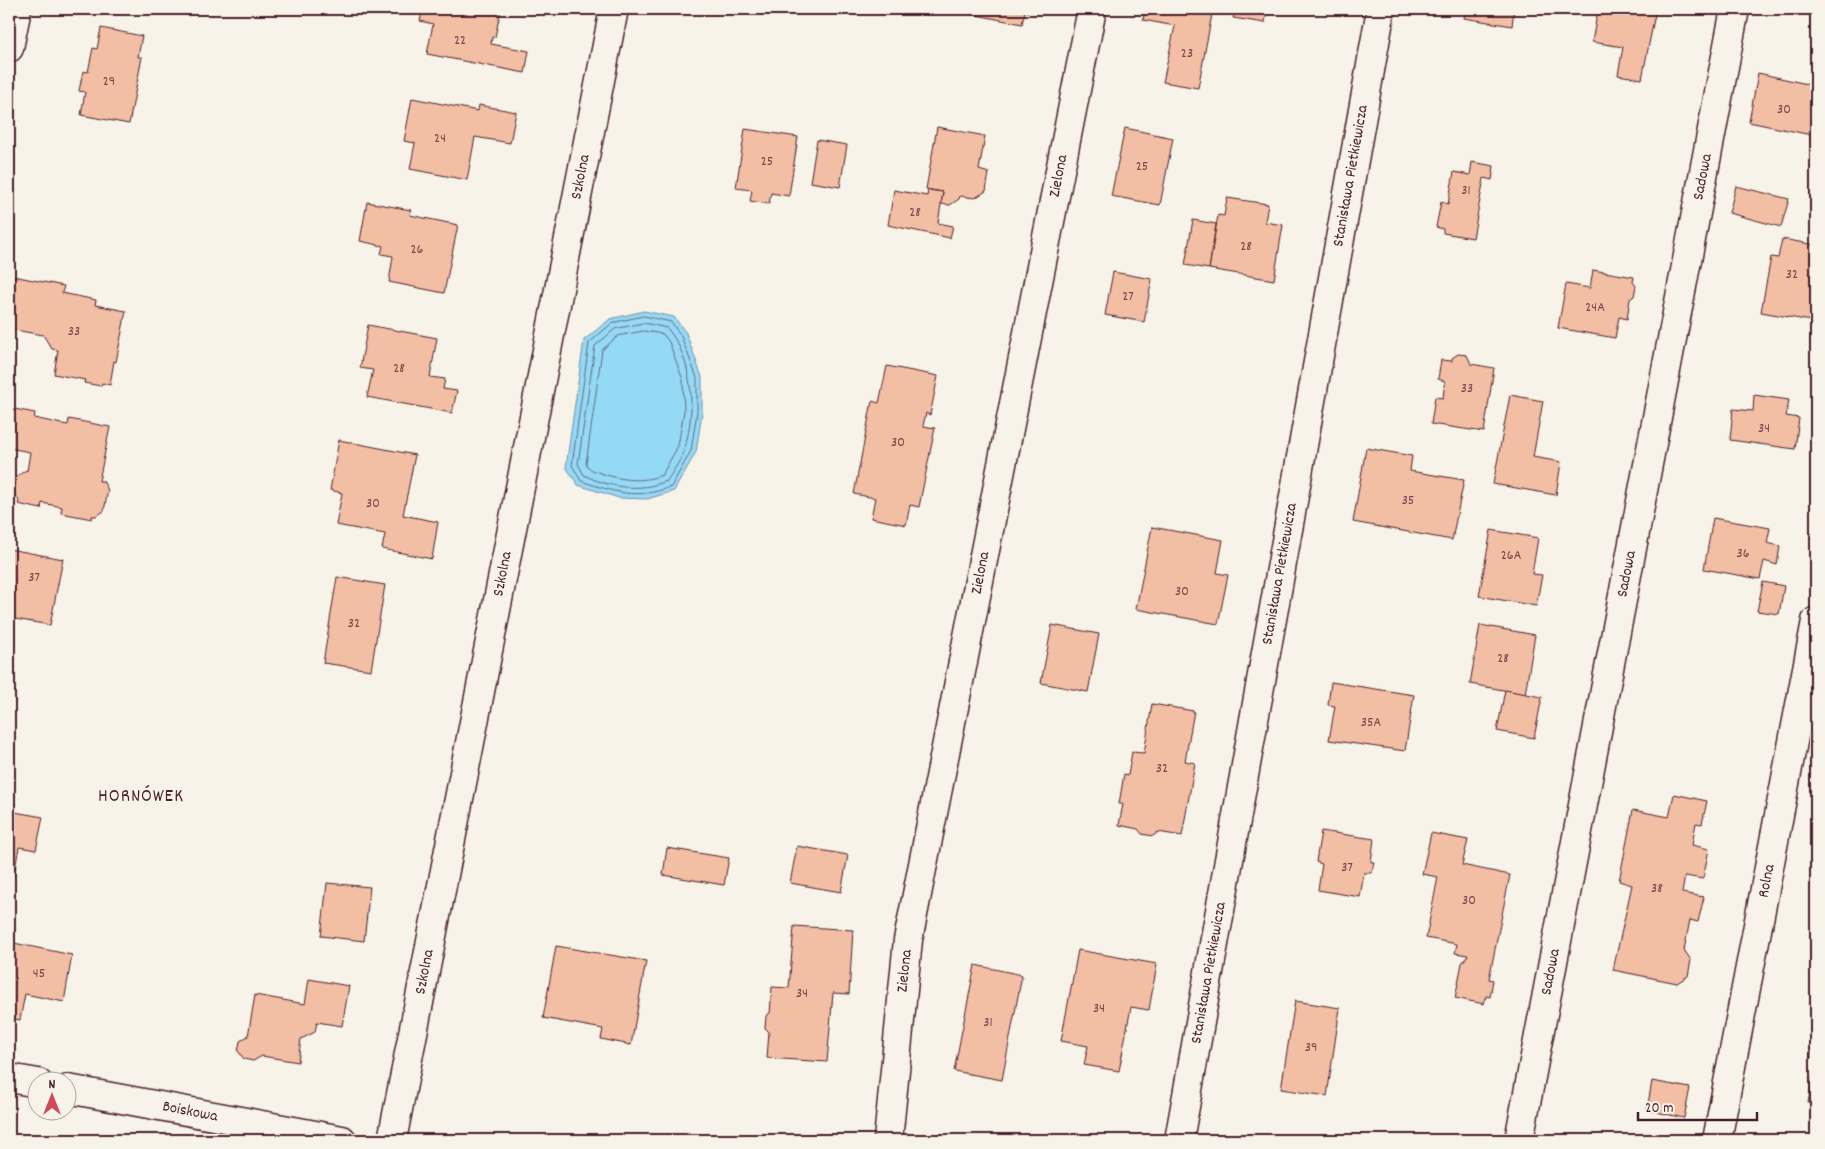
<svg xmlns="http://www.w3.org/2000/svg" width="1825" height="1149" viewBox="0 0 1825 1149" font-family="Dekko,sans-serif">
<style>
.water{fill:#94d9f6;stroke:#768fa5}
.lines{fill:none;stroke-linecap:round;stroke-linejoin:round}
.shore{stroke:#68697c;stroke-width:1}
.building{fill:#f2bea4;stroke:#4a1f2b}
.street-casing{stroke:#4a1f2b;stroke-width:31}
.street{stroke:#f7f3e8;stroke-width:28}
.labels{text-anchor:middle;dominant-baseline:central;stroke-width:5;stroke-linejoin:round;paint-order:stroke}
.number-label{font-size:14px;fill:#744749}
.street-label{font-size:16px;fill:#4a1f2b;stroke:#f7f3e8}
.quarter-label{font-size:19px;letter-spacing:1px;fill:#4a1f2b;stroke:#f7f3e8}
</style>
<rect width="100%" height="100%" fill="#f7f3e8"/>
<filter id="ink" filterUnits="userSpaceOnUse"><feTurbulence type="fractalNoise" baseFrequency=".02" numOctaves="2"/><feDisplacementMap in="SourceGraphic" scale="10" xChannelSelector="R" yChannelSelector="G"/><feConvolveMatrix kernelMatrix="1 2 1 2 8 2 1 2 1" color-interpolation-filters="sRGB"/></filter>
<g filter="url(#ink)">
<polygon class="water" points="644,311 674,317 686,333 702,377 702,413 696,452 674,491 647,499 619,498 578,485 566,467 584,340 610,319"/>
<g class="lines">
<g class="shore">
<path d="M644,316L671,322L681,336L697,378V412L691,451L671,487C635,500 615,492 581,481L572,465L589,343L612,323Z"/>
<path d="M644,323L667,328C693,358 696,409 685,447C682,459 673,471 667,481C640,492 610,488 584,475L578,464L595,346L615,329Z"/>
<path d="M644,331L663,334L669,342L683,380L684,411L678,446L662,475C641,483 623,480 603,474C596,471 590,471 586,464L602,350L618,336Z"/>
</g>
</g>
<g class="building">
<polygon points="423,9 501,9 495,37 492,37 491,44 529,51 525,73 427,54 433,24 420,21"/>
<polygon points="967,9 1029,9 1028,12 1025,11 1022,24 966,13"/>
<polygon points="1145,9 1213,9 1198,88 1163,82 1175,26 1143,20"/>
<polygon points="1235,9 1267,9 1265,23 1233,18"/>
<polygon points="1466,9 1514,9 1512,26 1464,18"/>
<polygon points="1598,9 1656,9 1642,79 1618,75 1623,47 1592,42"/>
<polygon points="101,28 142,36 138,57 142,57 129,124 81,115 85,92 79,91 83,71 88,72 93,48 97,49"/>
<polygon points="1758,73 1816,86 1814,98 1816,98 1816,136 1749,122"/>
<polygon points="412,98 478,111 479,105 516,112 510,143 475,137 467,180 410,169 415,143 404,141"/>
<polygon points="937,127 985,136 979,170 989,173 986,191 975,198 960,196 959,199 950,205 941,204 943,192 926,189"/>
<polygon points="1125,128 1173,138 1160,205 1111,196"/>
<polygon points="745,129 798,137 789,196 771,193 769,204 750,201 752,190 736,188"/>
<polygon points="817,140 847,145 840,187 810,182"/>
<polygon points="1472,162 1494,166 1492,180 1484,178 1473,238 1443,233 1443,229 1436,227 1441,202 1448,204 1454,172 1470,175"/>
<polygon points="1736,186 1789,199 1781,227 1729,213"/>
<polygon points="894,190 927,196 928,190 943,192 938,223 953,226 950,238 888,225"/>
<polygon points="1227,198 1268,204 1265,222 1283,225 1274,280 1209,269 1218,215 1224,216"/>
<polygon points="367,202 411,210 410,215 458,225 444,293 389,282 393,256 381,254 383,246 360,241"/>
<polygon points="1193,220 1216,224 1209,269 1185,265"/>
<polygon points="1782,239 1816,245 1816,293 1811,321 1761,312 1771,257 1778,258"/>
<polygon points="1593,270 1634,277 1633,282 1636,286 1634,296 1630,299 1627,319 1619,317 1615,338 1558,328 1566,284 1590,288"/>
<polygon points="1113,272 1152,279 1144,322 1105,315"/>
<polygon points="13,276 64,286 62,293 96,300 95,305 126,311 116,362 114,361 110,385 102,383 101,386 84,383 85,380 54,374 58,350 52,349 43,335 9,329 9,299"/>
<polygon points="368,325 437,338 430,377 445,379 443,389 457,391 452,413 367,397 373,370 360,368"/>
<polygon points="1458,354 1467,355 1471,364 1494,368 1484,432 1431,424 1435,397 1443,398 1445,381 1438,379 1441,360 1452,361 1452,358"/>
<polygon points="887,366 938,376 930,415 926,413 923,426 935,428 919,507 910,505 906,525 871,518 875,498 854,494 872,401 879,403"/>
<polygon points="1510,395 1543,401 1533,457 1561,462 1556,495 1493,484"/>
<polygon points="1754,395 1789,400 1786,416 1799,418 1795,449 1730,440 1733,409 1753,411"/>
<polygon points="9,408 35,413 34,418 57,423 68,425 69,419 110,427 99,481 103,481 108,490 104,511 96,516 92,516 92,519 61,513 62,507 42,503 41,509 18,504 19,501 13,492 16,477 26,470 27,471 30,452 9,448"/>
<polygon points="339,440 415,455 403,515 438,522 432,559 382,549 385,534 336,525 342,493 330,490"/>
<polygon points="1366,448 1412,456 1410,471 1464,480 1452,540 1353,522"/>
<polygon points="1713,518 1770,528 1767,543 1780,546 1777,565 1764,561 1760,579 1704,569"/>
<polygon points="1152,527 1223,540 1217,573 1228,575 1218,624 1136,609"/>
<polygon points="1491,530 1538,538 1532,574 1542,575 1536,606 1479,596"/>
<polygon points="9,549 63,559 50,625 9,618"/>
<polygon points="337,577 385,585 371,670 323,663"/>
<polygon points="1763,582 1784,586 1779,614 1757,611"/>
<polygon points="1052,625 1099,634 1088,692 1041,683"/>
<polygon points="1480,625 1535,635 1525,694 1470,684"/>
<polygon points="1331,682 1414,695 1405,751 1329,740 1335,706 1328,705"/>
<polygon points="1505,690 1542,697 1534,738 1497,731"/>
<polygon points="1152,704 1194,711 1185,761 1195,763 1182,836 1158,832 1153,836 1142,834 1138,829 1119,825 1123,804 1119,804 1124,774 1128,775 1132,752 1144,753"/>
<polygon points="1674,794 1707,801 1702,824 1696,823 1692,845 1709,849 1703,879 1685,876 1682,893 1704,897 1698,922 1690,920 1684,950 1691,960 1688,976 1677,983 1613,970 1632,885 1619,881 1633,810 1669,817"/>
<polygon points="9,811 43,817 36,850 19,847 11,892 9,892"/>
<polygon points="1321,831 1374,839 1371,862 1374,862 1372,873 1364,873 1360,897 1318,890 1322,864 1316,862"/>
<polygon points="1431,833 1468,840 1462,865 1510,875 1489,979 1493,980 1490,997 1486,996 1484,1004 1455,998 1462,963 1468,955 1455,953 1457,944 1426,938 1438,877 1422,874"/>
<polygon points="797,846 848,855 841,892 790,883"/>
<polygon points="667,848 729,858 724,885 663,875"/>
<polygon points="327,883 370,887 364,941 321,936"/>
<polygon points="794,926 853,930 849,994 833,993 827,1062 767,1058 769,1032 765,1028 766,1016 770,1013 772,987 789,988"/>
<polygon points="9,942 72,955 64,1002 25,994 20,1020 9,1018"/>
<polygon points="556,946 646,961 631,1045 601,1039 603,1029 543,1018"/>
<polygon points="1078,950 1157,964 1149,1010 1131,1007 1119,1071 1084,1065 1088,1046 1061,1041"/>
<polygon points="975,965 1022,975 1002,1080 954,1071"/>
<polygon points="309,979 349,986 342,1026 317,1022 315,1032 301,1039 298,1062 262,1056 253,1061 244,1059 238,1051 240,1041 248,1036 255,995 305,1004"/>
<polygon points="1295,1001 1340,1008 1327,1096 1281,1089"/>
<polygon points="1814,1041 1816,1041 1816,1058 1810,1057"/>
<polygon points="1816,1061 1816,1104 1808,1103"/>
<polygon points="1652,1081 1690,1088 1684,1118 1647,1110"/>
</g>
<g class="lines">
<g class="street-casing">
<g id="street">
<polyline points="9,48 17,9"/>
<polyline points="9,1078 38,1083"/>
<polyline points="68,1089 342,1140"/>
<polyline points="392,1140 614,9"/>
<polyline points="888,1140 908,940 1092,9"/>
<polyline points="1179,1140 1381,9"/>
<polyline points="1519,1140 1735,9"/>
<polyline points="1717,1140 1816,621"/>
</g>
</g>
<use href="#street" class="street"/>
</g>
</g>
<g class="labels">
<g class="number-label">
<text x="460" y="41">22</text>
<text x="1187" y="54">23</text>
<text x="109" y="82">29</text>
<text x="1784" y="110">30</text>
<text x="440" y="139">24</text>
<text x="767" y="162">25</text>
<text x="1142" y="167">25</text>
<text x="1466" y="191">31</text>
<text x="915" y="213">28</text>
<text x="1246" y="247">28</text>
<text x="417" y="250">26</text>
<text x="1792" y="275">32</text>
<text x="1128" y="297">27</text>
<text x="1595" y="308">24A</text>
<text x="74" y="332">33</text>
<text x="399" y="369">28</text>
<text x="1467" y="389">33</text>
<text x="1764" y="429">34</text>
<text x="898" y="443">30</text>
<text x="1408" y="501">35</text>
<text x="373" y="504">30</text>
<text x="1743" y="554">36</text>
<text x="1511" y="556">26A</text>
<text x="34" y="578">37</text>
<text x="1182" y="592">30</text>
<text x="354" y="624">32</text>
<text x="1503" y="659">28</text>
<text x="1371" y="723">35A</text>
<text x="1162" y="769">32</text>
<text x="1347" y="868">37</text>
<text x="1657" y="889">38</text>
<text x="1469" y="901">30</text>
<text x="39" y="974">45</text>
<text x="802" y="994">34</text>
<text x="1099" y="1009">34</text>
<text x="988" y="1023">31</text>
<text x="1311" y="1048">39</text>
</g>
<g class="street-label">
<text transform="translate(1059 176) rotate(-79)">Zielona</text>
<text transform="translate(1351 176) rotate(-80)">Stanisława Pietkiewicza</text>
<text transform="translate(581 177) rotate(-79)">Szkolna</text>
<text transform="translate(1703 177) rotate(-79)">Sadowa</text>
<text transform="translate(981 573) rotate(-79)">Zielona</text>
<text transform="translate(503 574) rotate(-79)">Szkolna</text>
<text transform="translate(1280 574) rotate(-80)">Stanisława Pietkiewicza</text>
<text transform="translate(1627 574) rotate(-79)">Sadowa</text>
<text transform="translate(1767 881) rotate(-79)">Rolna</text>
<text transform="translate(905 971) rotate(-84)">Zielona</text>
<text transform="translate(425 972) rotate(-79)">Szkolna</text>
<text transform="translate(1551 972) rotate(-79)">Sadowa</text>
<text transform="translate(1209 973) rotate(-80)">Stanisława Pietkiewicza</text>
<text transform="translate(190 1112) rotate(11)">Boiskowa</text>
</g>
<g class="quarter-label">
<text x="141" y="797">HORNÓWEK</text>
</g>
</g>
<rect width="1825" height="1149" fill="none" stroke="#f7f3e8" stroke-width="30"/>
<rect x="15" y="15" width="1795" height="1119" fill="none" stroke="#4a1f2b" stroke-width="2" filter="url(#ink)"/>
<g transform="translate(52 1096)"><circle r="24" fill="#f7f3e8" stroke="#b29e9c"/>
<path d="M0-4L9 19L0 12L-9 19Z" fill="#d1495b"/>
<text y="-8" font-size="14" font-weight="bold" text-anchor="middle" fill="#4a1f2b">N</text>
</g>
<path d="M1638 1112v8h119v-8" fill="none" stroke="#4a1f2b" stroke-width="2.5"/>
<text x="1645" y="1112" font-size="15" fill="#4a1f2b" stroke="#f7f3e8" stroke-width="4" paint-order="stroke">20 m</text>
</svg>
